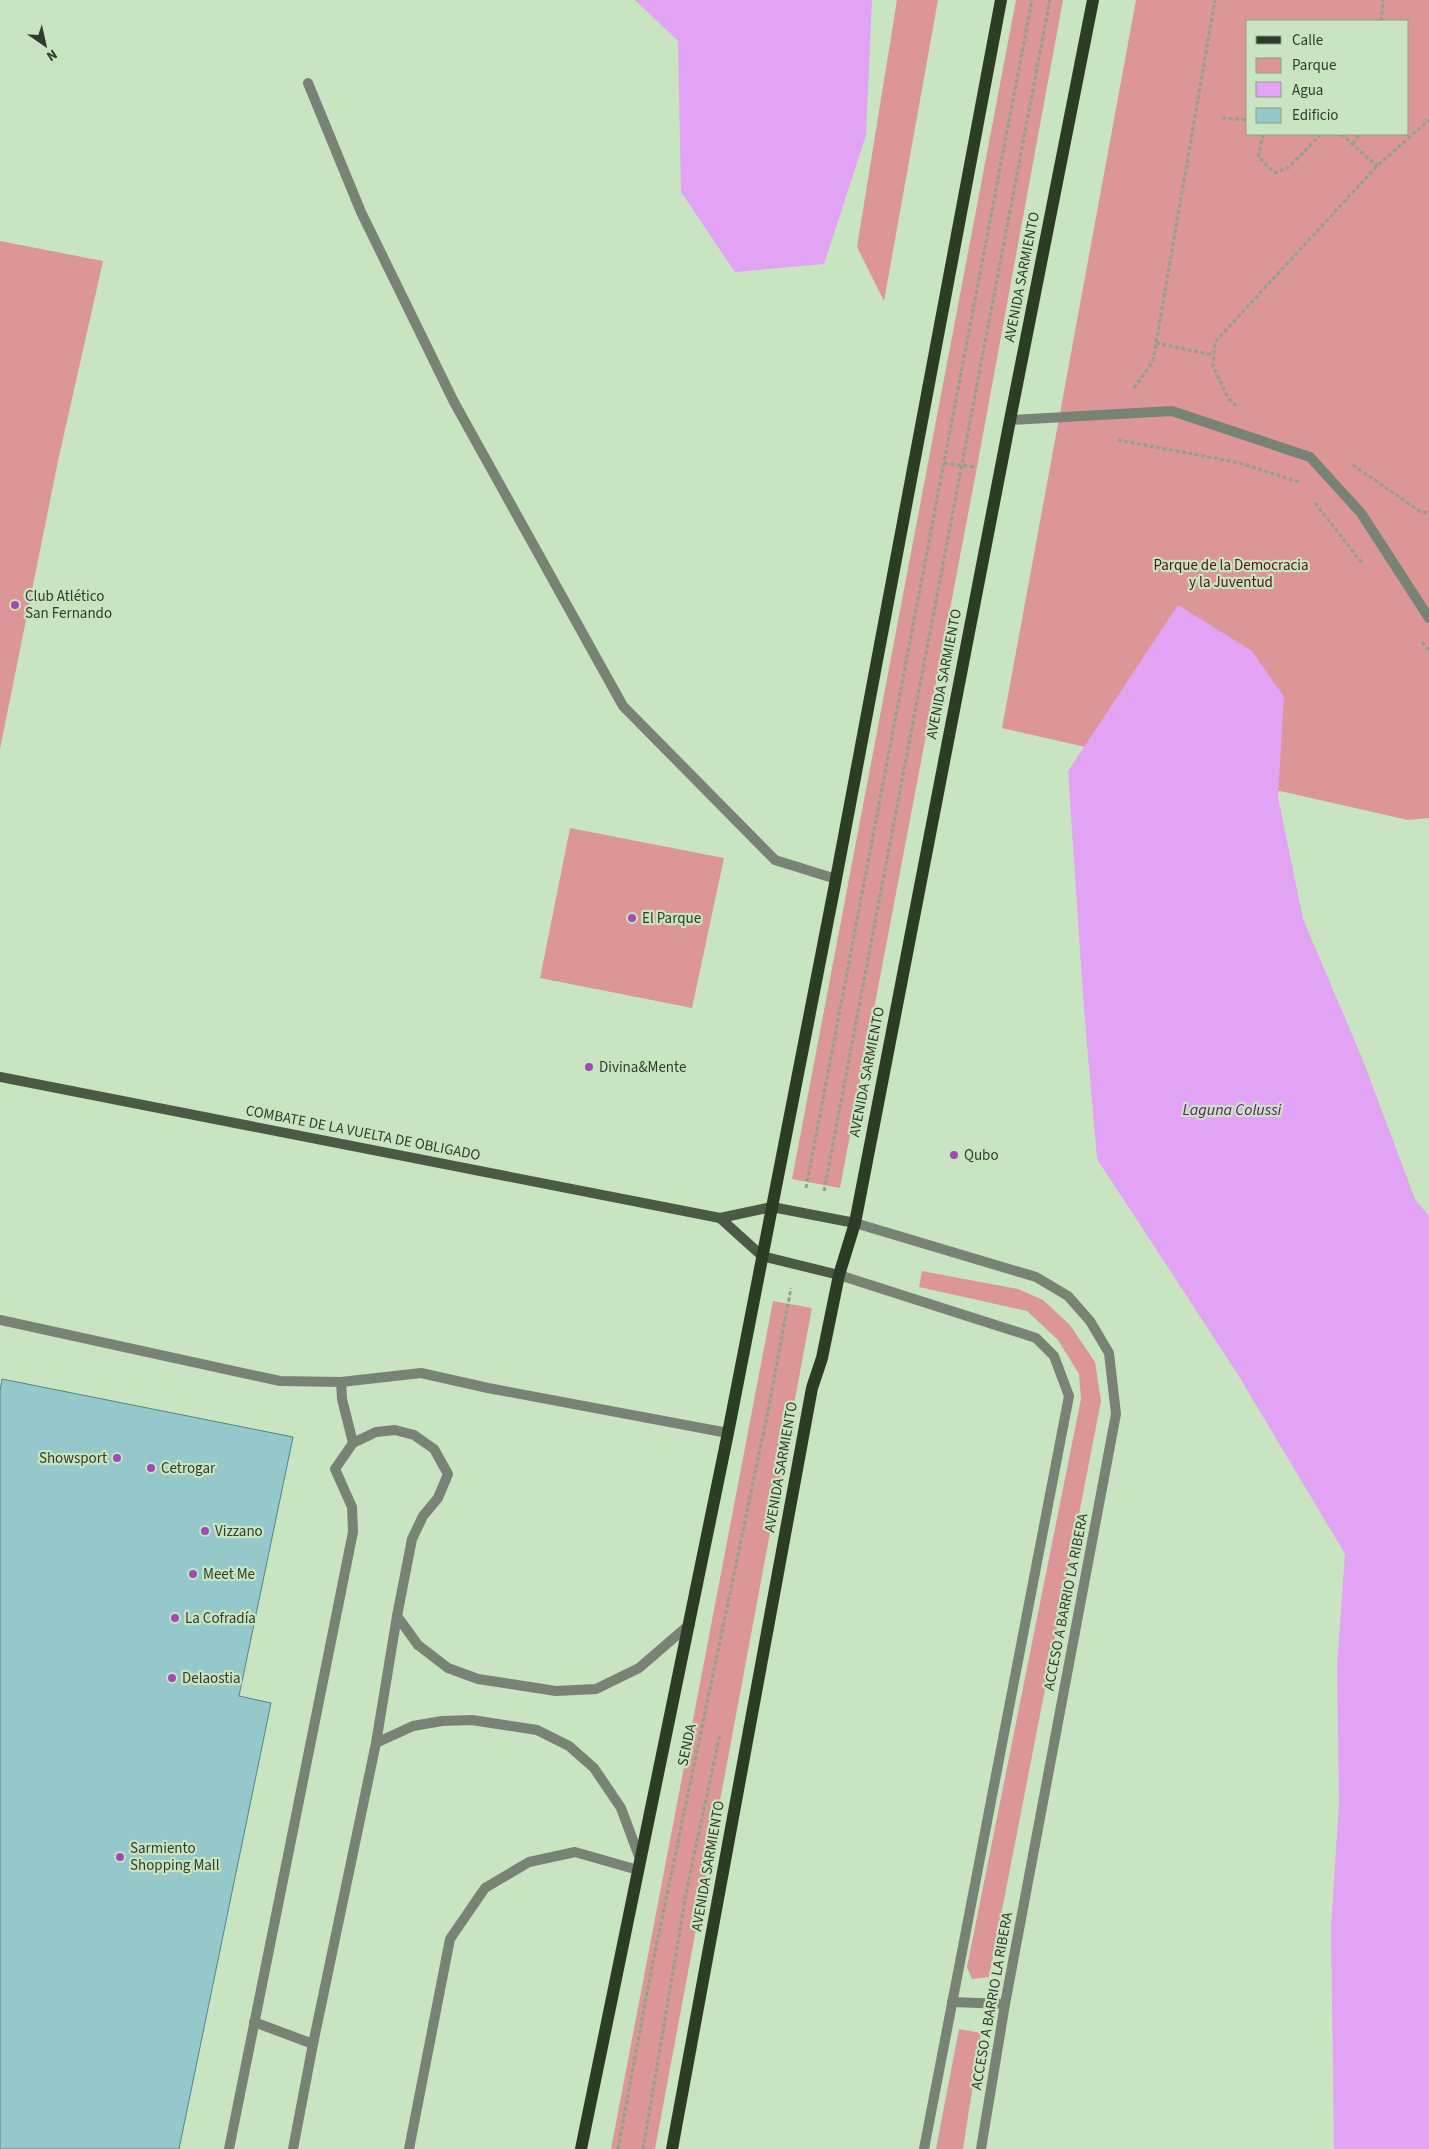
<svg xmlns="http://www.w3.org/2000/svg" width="1429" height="2149" viewBox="0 0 1429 2149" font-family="'Source Sans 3',sans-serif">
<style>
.green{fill:#dc9697;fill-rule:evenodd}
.water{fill:#e2a3f5}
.building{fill:#94c8ca;stroke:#528587}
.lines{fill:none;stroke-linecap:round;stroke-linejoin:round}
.path{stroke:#8ea388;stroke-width:3;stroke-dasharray:4 2.5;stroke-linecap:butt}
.service{stroke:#788375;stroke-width:10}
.tertiary{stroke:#788375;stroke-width:10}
.secondary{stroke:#4b5a46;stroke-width:10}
.primary{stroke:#2b3d25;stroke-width:12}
.poi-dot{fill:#9f4ab7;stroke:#c9e4c1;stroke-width:2}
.labels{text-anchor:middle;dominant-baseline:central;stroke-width:4.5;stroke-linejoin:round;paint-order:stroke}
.street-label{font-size:15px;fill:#323c2e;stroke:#c9e4c1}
.park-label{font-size:15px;fill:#531119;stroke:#c9e4c1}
.poi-label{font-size:15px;fill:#323c2e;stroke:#c9e4c1;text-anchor:start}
.water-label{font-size:16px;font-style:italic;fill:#631476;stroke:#c9e4c1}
</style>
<rect width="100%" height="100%" fill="#c9e4c1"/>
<g class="green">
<polygon points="897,0 938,0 884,301 857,247"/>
<polygon points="1016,0 1063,0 977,467 840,1188 792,1179"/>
<path d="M1136,0H1429V818L1408,820L1002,728ZM1248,21H1408V134H1248Z"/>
<polygon points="0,241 103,261 58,461 0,749"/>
<polygon points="570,828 724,858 692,1008 540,978"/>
<polygon points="922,1271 1018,1289 1043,1300 1070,1325 1095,1362 1101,1401 989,1977 972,1979 967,1967 1081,1399 1079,1374 1058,1340 1027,1311 919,1287"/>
<polygon points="773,1301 812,1308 655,2149 611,2149"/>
<polygon points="959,2029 981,2033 963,2149 936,2149"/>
</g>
<g class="water">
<polygon points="635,0 872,0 866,135 824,264 735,272 681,192 678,41"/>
<polygon points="1178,605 1252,651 1284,697 1278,797 1303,919 1362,1058 1415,1199 1429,1216 1429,2149 1334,2149 1331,1928 1339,1803 1337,1665 1345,1554 1237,1373 1097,1159 1084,1010 1068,771"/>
</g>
<polygon class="building" points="2,1379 293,1437 239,1696 271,1703 179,2149 0,2149 0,1391"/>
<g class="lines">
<g class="path">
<polyline points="1381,21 1383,0"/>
<polyline points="1222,118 1248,120"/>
<polyline points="1263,134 1258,157 1275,173 1289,167 1321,134"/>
<polyline points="1341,134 1377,166"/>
<polyline points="1353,144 1359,134"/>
<polyline points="1156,343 1213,355"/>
<polyline points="1134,388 1153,361 1215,0"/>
<polyline points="1236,406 1228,398 1213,366 1215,342 1377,166 1429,120"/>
<polyline points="1118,440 1240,463 1299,482"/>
<polyline points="944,463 975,467"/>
<polyline points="1353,465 1421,512 1429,513"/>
<polyline points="1315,503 1362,563"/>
<polyline points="1422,642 1429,651"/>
<polyline points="806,1188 1032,0"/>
<polyline points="824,1191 1050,0"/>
<polyline points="618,2149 651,1971 768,1411 791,1288"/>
<polyline points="643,2149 688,1883 720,1734"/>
</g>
<g class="service">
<polyline points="308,83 361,212 454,402 623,706 775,860 836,879"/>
<polyline points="0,1320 280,1381 341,1382 421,1373 488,1388 728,1433"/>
<polyline points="341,1382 342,1399 353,1443"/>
<polyline points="397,1616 418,1645 448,1668 478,1679 556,1691 596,1689 639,1668 690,1624"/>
<polyline points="254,2022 313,2044"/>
<polyline points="229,2149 353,1532 352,1507 335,1469 353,1443 376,1432 395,1430 414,1435 434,1449 448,1474 438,1498 423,1516 412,1539 397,1616 376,1743"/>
<polyline points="293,2149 313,2044 376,1743 413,1726 442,1721 472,1720 537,1730 569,1746 594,1768 621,1808 640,1859"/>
<polyline points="409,2149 450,1939 485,1888 529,1862 575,1852 638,1870"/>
</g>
<g class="tertiary">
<polyline points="1010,420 1172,411 1310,457 1361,513 1429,618"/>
<polyline points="855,1223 1036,1277 1068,1296 1090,1321 1109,1353 1116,1414 1005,2004 981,2149"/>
<polyline points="839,1275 1036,1338 1054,1356 1069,1396 924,2149"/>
<polyline points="952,2002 1005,2004"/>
</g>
<g class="secondary">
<polyline points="0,1077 720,1218 772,1207 855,1223"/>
<polyline points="720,1218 762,1256 839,1275"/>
</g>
<g class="primary">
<polyline points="581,2149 728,1433 836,879 1001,0"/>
<polyline points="672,2149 812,1388 822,1358 839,1275 855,1223 1010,420 1093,0"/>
</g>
</g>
<g class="poi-dot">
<circle cx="15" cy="605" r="5"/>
<circle cx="632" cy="918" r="5"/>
<circle cx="589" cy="1067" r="5"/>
<circle cx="954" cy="1155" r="5"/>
<circle cx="117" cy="1458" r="5"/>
<circle cx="151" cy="1468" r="5"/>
<circle cx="205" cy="1531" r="5"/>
<circle cx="193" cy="1574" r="5"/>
<circle cx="175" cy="1618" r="5"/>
<circle cx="172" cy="1678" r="5"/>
<circle cx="120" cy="1857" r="5"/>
</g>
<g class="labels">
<g class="street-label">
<text transform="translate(1022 277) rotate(-79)">AVENIDA SARMIENTO</text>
<text transform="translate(944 674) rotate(-79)">AVENIDA SARMIENTO</text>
<text transform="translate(867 1072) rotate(-79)">AVENIDA SARMIENTO</text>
<text transform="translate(363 1133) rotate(11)">COMBATE DE LA VUELTA DE OBLIGADO</text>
<text transform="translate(781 1467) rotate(-80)">AVENIDA SARMIENTO</text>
<text transform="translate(1066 1602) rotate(-79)">ACCESO A BARRIO LA RIBERA</text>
<text transform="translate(687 1745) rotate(-78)">SENDA</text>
<text transform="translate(708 1866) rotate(-80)">AVENIDA SARMIENTO</text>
<text transform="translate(992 2001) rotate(-80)">ACCESO A BARRIO LA RIBERA</text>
</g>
<g class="park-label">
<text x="1231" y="565">Parque de la Democracia<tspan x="1231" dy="17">y la Juventud</tspan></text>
</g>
<g class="poi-label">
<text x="25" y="596">Club Atlético<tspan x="25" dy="17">San Fernando</tspan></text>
<text x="642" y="918">El Parque</text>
<text x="599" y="1067">Divina&amp;Mente</text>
<text x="964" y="1155">Qubo</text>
<text x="107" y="1458" text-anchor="end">Showsport</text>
<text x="161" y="1468">Cetrogar</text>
<text x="215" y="1531">Vizzano</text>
<text x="203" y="1574">Meet Me</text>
<text x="185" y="1618">La Cofradía</text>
<text x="182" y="1678">Delaostia</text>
<text x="130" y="1848">Sarmiento<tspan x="130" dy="17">Shopping Mall</tspan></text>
</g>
<g class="water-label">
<text x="1232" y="1110">Laguna Colussi</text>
</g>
</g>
<rect x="1246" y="20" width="162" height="115" fill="#c9e4c1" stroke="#8da186"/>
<rect x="1256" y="36" width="25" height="8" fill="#2b3d25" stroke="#8da186"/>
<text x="1292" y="45" font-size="15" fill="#323c2e">Calle</text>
<rect x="1256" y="58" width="25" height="15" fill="#dc9697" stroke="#8da186"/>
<text x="1292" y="70" font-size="15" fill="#323c2e">Parque</text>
<rect x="1256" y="82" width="25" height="15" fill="#e2a3f5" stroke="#8da186"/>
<text x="1292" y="95" font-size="15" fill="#323c2e">Agua</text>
<rect x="1256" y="108" width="25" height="15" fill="#94c8ca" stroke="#8da186"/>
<text x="1292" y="120" font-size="15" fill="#323c2e">Edificio</text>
<g transform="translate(45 45) rotate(146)" stroke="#c9e4c1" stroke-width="4" paint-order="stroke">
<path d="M0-4L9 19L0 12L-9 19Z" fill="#323c2e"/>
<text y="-8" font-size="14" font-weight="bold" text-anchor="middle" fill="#323c2e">N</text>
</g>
</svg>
